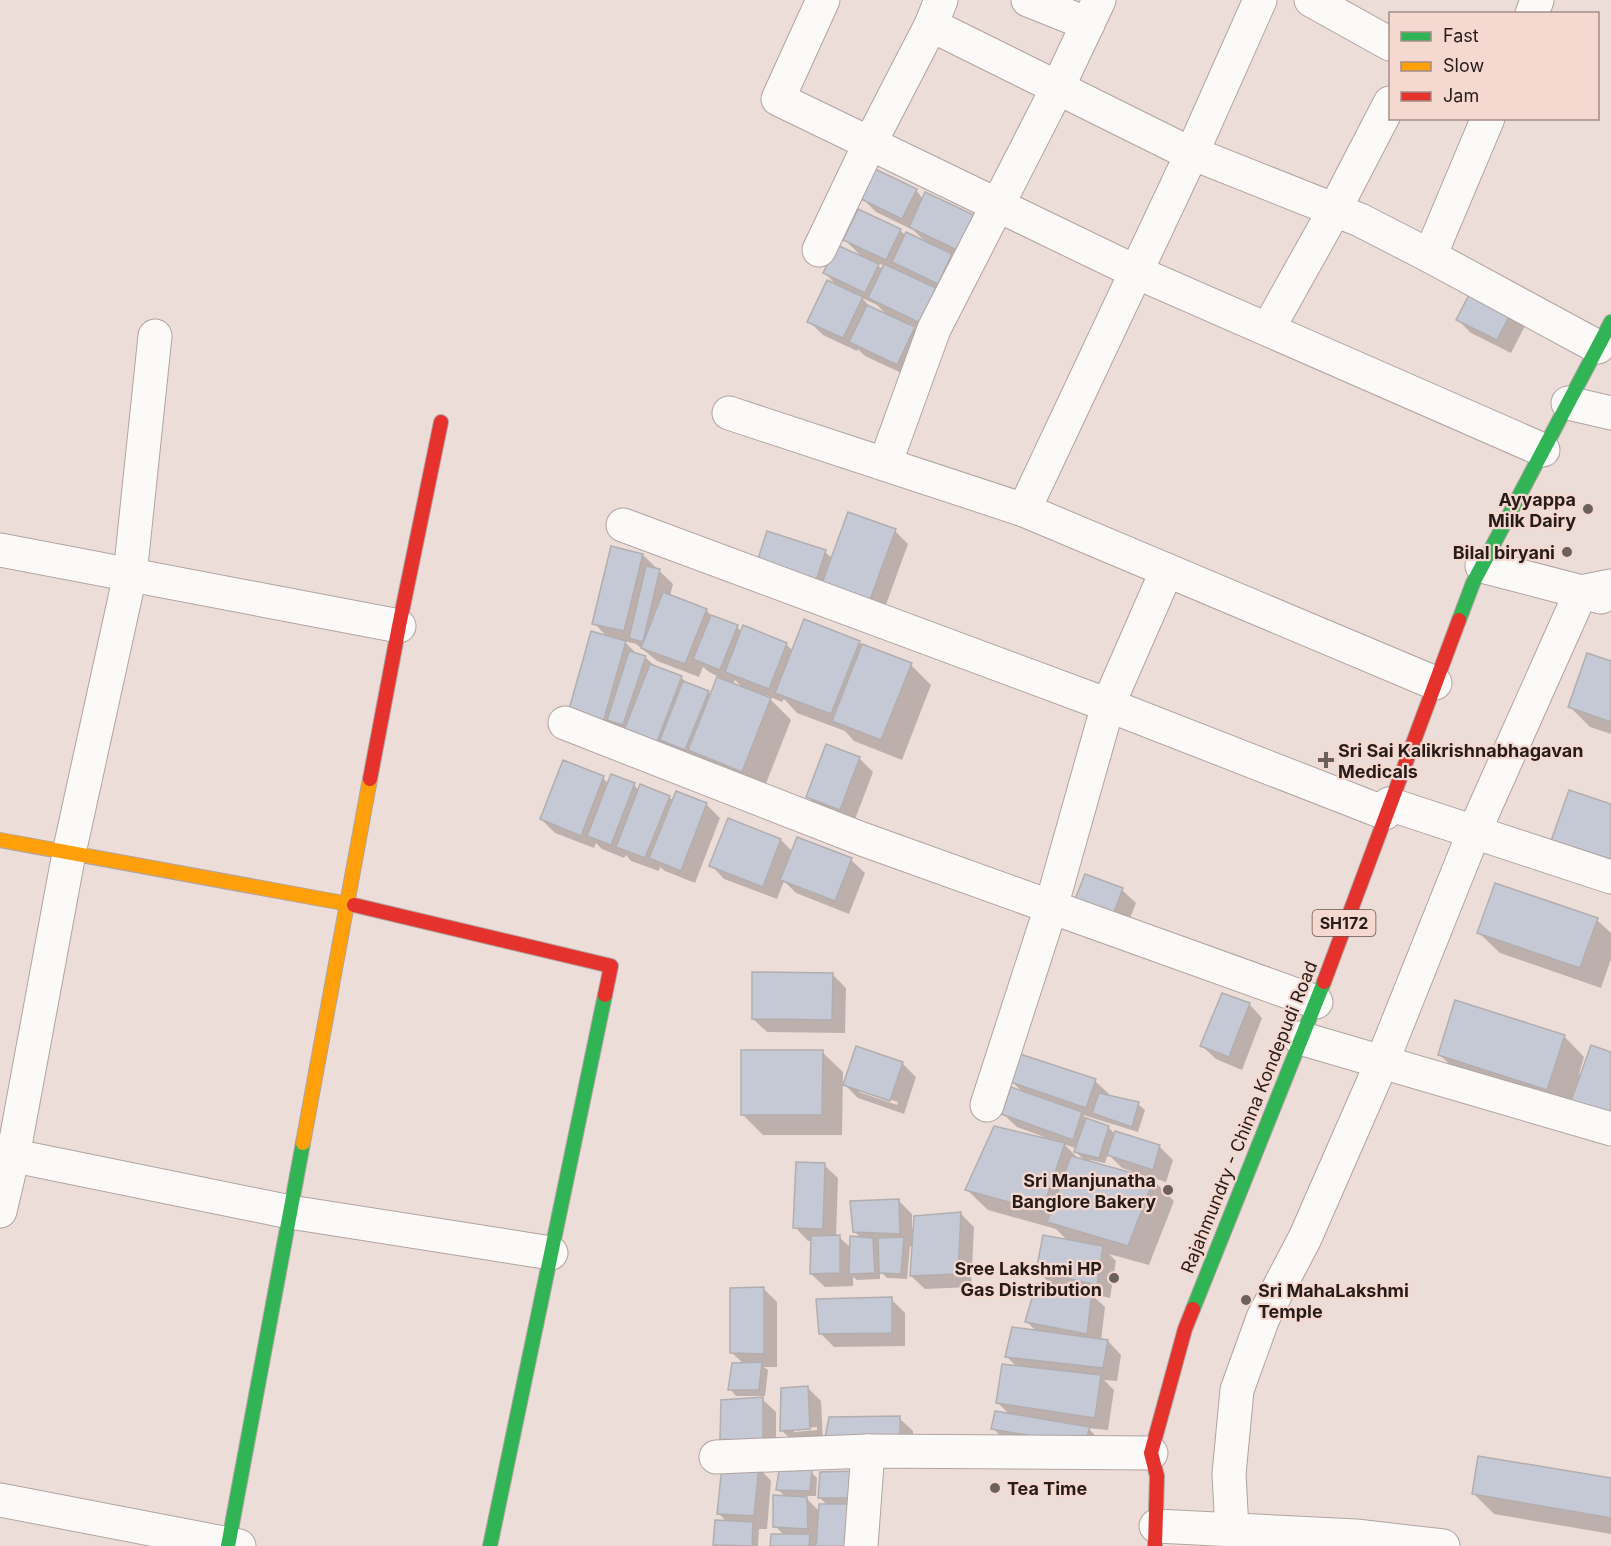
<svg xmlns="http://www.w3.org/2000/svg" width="1611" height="1546" viewBox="0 0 1611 1546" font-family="Inter,sans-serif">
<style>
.shadow{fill:#0003;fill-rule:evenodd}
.building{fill:#c5c8d5;stroke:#b2aeaf;stroke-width:1.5}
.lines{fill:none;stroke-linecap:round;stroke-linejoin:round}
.street-casing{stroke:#b0a4a1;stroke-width:35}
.fast-casing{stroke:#b0a4a1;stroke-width:16}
.slow-casing{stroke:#b0a4a1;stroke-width:16}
.jam-casing{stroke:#b0a4a1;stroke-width:16}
.street{stroke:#fcfaf9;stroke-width:33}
.fast{stroke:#30b455;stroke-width:14}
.slow{stroke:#ff9f0a;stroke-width:14}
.jam{stroke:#e5322d;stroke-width:14}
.poi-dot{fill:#6c605c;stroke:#f5d8d0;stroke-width:2}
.labels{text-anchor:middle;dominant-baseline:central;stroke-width:4.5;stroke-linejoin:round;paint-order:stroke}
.shield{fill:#f5d8d0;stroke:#645450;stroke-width:1.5}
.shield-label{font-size:16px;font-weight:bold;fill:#261c19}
.poi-label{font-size:18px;font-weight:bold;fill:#261c19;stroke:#f5d8d0;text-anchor:end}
.street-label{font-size:18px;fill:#261c19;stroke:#f5d8d0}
</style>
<rect width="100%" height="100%" fill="#edddd8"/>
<g class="shadow">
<path d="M916,190L971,263L949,253L965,268L952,296L934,288L949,303L934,335L909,324L927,342L910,377L865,356L858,349L857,351L823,335L809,321L838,287L825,273L863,258L845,240L900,230L906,236L926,242L913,230L876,212L863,199ZM873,261L885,266L883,270ZM862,298L877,305L888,316L872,309Z"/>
<polygon points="1473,289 1527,322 1511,353 1471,333 1458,320"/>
<polygon points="895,531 908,544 883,613 827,600 768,533 825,552 833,559"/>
<path d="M643,555L673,584L670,596L706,610L713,617L737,627L742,632L786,644L793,651L859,642L863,646L911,665L931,685L902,760L854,741L845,731L797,713L784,699L782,702L766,695L791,720L763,791L583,727L608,638L594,623ZM624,641L636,644L657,661L699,677L703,667L709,672L719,677L711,696L708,692L689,685L682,678L656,667L645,657L638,655ZM735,680L744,689L733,685Z"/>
<polygon points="1611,663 1611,734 1590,727 1569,706"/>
<polygon points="859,758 873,772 854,822 821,810 808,797"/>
<polygon points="603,778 609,784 634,785 639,790 669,797 674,801 677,793 706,804 720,818 695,883 665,871 660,867 659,871 631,861 626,855 624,858 602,849 596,843 594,848 555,833 541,819"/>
<polygon points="798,839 851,860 865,873 849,914 796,893 784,881 777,899 724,879 711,865 781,840 793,852"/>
<polygon points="1086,876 1122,890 1136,903 1122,939"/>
<polygon points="1597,920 1611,933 1611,959 1601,988 1500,953 1479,933"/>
<polygon points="832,974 846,988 845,1033 767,1032 753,1019"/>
<polygon points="1249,1004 1262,1018 1242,1070 1216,1059 1202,1046"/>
<polygon points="1564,1036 1584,1057 1579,1074 1581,1075 1611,1054 1593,1121 1571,1099 1568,1109 1460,1075 1440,1055"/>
<path d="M857,1048L903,1064L916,1077L904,1114L858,1098L845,1085ZM859,1089L898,1102L897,1105L859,1092Z"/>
<polygon points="822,1052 843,1072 842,1135 763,1135 742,1114"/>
<path d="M1095,1081L1109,1094L1108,1096L1138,1104L1145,1110L1138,1132L1083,1115L1088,1120L1108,1127L1115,1134L1159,1146L1173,1160L1166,1182L1150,1177L1174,1201L1149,1265L1109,1254L1116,1261L1110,1298L1091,1294L1105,1307L1101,1341H1108L1121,1355L1117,1381L1104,1380L1114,1390L1108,1430L1088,1428L1102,1442H1006L993,1428L1009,1414L998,1403L1018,1368L1007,1357L1037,1332L1027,1322L1066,1290V1288L1051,1284L1037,1271L1068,1241L1056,1229L988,1210L967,1190L1044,1139V1137L1017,1127L1003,1114L1024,1093L1012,1082ZM1064,1144L1077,1149L1076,1152L1085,1161L1079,1159ZM1108,1154L1122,1168L1131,1171V1174L1089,1162L1090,1160L1105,1163Z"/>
<polygon points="824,1165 838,1178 836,1237 839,1237 851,1248 861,1238 854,1231 898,1200 912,1214 912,1228 960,1213 974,1227 971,1287 925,1289 911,1276 913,1247 910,1246 907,1279 887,1278 880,1271 880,1279 857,1280 853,1277 853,1286 825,1287 811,1274 812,1241 808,1241 795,1227"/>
<polygon points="763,1288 777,1302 777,1367 764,1367 768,1370 765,1396 736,1396 730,1389 744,1364 732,1353"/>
<polygon points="891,1299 905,1313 905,1346 834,1347 820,1333"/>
<path d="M808,1388L821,1401L823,1442L796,1444L782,1431ZM817,1427V1430L794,1432V1429Z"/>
<polygon points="762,1399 776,1412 776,1455 735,1452 722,1439"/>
<polygon points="899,1418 913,1431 913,1453 840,1451"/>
<polygon points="758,1467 771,1481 767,1529 759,1529 758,1546 715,1546 714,1545 727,1522 718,1513"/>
<polygon points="811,1472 817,1478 816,1496 804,1496 820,1512 827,1505 819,1497 858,1473 871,1546 772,1546 784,1535 775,1526 786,1497 777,1489"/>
<polygon points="1611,1480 1611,1534 1494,1514 1473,1493"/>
</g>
<g class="building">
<polygon points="875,169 917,189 902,219 861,199"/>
<polygon points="925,192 974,215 957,250 909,227"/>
<polygon points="858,209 901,229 886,260 843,240"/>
<polygon points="906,232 952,254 938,284 892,262"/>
<polygon points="837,245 879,264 865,293 823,273"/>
<polygon points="884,264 936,288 920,323 868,298"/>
<polygon points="827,280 863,297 843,338 807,322"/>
<polygon points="1473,287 1514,307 1497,340 1456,320"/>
<polygon points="867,305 915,327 897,365 849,342"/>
<polygon points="848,512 896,529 870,600 822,583"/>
<polygon points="767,531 826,550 814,587 755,568"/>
<polygon points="611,546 643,554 624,631 592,624"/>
<polygon points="646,566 660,569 643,642 629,638"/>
<polygon points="663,592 707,609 685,664 641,648"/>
<polygon points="711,615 738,625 720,670 693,659"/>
<polygon points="804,619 860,641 831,714 775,693"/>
<polygon points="743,625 787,643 769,689 725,672"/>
<polygon points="591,631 626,641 603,723 568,713"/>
<polygon points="862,644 912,663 881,740 832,721"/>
<polygon points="629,651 646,656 623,725 607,720"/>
<polygon points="1587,653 1611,661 1611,722 1568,707"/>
<polygon points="650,664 682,676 657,742 624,730"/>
<polygon points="717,677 771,698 742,772 688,750"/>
<polygon points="683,681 709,691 685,750 660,740"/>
<polygon points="826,744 860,757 840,810 806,797"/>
<polygon points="563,760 604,776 581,836 540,819"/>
<polygon points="611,774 635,783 611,845 587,836"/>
<polygon points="640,784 670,796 645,858 616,847"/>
<polygon points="1569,790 1611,804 1611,861 1551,841"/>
<polygon points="676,791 707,803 681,871 649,858"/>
<polygon points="728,818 781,839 763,887 709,866"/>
<polygon points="797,837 852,858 835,901 780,880"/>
<polygon points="1085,874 1123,888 1109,926 1070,912"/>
<polygon points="1495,883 1598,918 1580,968 1477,933"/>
<polygon points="752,972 833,973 832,1020 752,1019"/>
<polygon points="1222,993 1250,1003 1229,1057 1200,1046"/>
<polygon points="1455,1000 1565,1035 1547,1090 1438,1055"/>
<polygon points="1591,1045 1611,1052 1611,1116 1571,1101"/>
<polygon points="856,1046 903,1062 890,1101 843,1085"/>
<polygon points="741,1050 823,1050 822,1115 741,1115"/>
<polygon points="1020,1054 1096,1079 1086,1108 1011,1082"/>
<polygon points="1011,1087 1082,1112 1073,1140 1001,1114"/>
<polygon points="1099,1093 1139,1102 1132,1127 1092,1113"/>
<polygon points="1086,1118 1109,1126 1099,1158 1074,1152"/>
<polygon points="994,1126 1065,1143 1042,1211 965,1190"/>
<polygon points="1115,1131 1160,1145 1153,1170 1107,1155"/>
<polygon points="1071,1156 1154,1179 1128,1246 1047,1222"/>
<polygon points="796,1162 825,1163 823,1229 793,1228"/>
<polygon points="899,1199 900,1234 853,1232 850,1201"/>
<polygon points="961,1212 958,1274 910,1276 914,1216"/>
<polygon points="840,1235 840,1273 810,1274 811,1236"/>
<polygon points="1043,1235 1103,1246 1097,1285 1036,1271"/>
<polygon points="850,1236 873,1238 875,1273 849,1274"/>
<polygon points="904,1237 901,1274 879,1273 878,1238"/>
<polygon points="1036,1284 1092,1292 1087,1334 1025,1322"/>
<polygon points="764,1287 764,1354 730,1353 730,1288"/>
<polygon points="892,1297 892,1333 819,1334 816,1299"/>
<polygon points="1012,1327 1108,1340 1103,1368 1005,1357"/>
<polygon points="762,1362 759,1390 728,1390 732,1363"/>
<polygon points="1002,1364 1101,1375 1095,1418 996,1403"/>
<polygon points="808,1386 810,1429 780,1431 781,1388"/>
<polygon points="763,1397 763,1442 720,1439 721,1400"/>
<polygon points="995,1411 1090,1427 1084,1445 991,1429"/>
<polygon points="900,1416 900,1440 825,1438 829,1417"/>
<polygon points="1478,1456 1611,1478 1611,1518 1472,1494"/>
<polygon points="722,1466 759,1466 754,1516 717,1514"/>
<polygon points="812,1470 810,1491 776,1490 779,1471"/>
<polygon points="859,1471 859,1498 818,1498 820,1472"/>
<polygon points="773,1495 807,1497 808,1529 773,1527"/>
<polygon points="819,1504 859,1504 857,1546 816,1546"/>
<polygon points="715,1520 753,1522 752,1546 713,1545"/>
<polygon points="771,1534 810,1534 809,1546 770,1546"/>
</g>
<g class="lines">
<g class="street-casing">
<g id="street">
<polyline points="823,0 778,99 1136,272 1543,450"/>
<polyline points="1028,0 1088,24"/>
<polyline points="1311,0 1390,44"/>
<polyline points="1532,14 1537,0"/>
<polyline points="931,25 1179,148 1360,220 1430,256 1598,347"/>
<polyline points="819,250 870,143 931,25 941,0"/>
<polyline points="1430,256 1488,118"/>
<polyline points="1268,329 1335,209 1390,103"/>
<polyline points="1568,403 1611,413"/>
<polyline points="729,413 1024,510 1435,683"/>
<polyline points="885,464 934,329 1058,87 1099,0"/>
<polyline points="1024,510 1192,153 1260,0"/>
<polyline points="623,525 1108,705 1385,813"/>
<polyline points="0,550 399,626"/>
<polyline points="1482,566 1601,597"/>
<polyline points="565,723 862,839 1316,1002"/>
<polyline points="1389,804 1611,877"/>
<polyline points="1300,1038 1611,1129"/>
<polyline points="987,1105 1051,907 1108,705 1167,570"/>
<polyline points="0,1153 290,1212 551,1253"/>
<polyline points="0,1211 13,1156 69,853 130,575 155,336"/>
<polyline points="716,1457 868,1451 1151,1453"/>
<polyline points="0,1500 239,1546"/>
<polyline points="1156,1526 1356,1536 1443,1546"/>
<polyline points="1232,1530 1229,1474 1237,1390 1263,1318 1305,1238 1382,1062 1474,832 1581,592 1611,586"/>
<polyline points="861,1546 868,1451"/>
</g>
</g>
<g class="fast-casing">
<g id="fast">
<polyline points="1459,620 1473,583 1611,322"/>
<polyline points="1193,1309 1324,982"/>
<polyline points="228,1546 303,1143"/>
<polyline points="490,1546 605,995"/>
</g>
</g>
<g class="slow-casing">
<g id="slow">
<polyline points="0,840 354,905"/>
<polyline points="303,1143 370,779"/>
</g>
</g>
<g class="jam-casing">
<g id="jam">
<polyline points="370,779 399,626 441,422"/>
<polyline points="354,905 611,966 605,995"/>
<polyline points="1324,982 1459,620"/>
<polyline points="1155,1546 1157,1476 1151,1453 1185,1329 1193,1309"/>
</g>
</g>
<use href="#street" class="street"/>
<use href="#fast" class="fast"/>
<use href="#slow" class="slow"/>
<use href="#jam" class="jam"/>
</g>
<g class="poi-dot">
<circle cx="1588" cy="509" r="6"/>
<circle cx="1567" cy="552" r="6"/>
<path d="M1323 751h6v6h6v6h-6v6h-6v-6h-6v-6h6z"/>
<circle cx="1168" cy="1190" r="6"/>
<circle cx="1114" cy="1278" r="6"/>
<circle cx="1246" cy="1300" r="6"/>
<circle cx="995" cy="1488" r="6"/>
</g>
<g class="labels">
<rect class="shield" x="1312.5" y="910" width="63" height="26" rx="4.5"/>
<g class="shield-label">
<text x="1344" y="923">SH172</text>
</g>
<g class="poi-label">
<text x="1576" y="499">Ayyappa<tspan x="1576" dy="21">Milk Dairy</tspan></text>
<text x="1555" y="552">Bilal biryani</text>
<text x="1338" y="750" text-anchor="start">Sri Sai Kalikrishnabhagavan<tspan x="1338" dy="21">Medicals</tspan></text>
<text x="1156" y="1180">Sri Manjunatha<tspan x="1156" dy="21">Banglore Bakery</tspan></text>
<text x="1102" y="1268">Sree Lakshmi HP<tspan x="1102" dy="21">Gas Distribution</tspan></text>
<text x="1258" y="1290" text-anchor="start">Sri MahaLakshmi<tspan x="1258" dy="21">Temple</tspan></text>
<text x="1007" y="1488" text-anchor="start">Tea Time</text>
</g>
<g class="street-label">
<text transform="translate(1249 1117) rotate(-68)">Rajahmundry - Chinna Kondepudi Road</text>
</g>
</g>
<rect x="1389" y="12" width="210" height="108" fill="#f5d8d0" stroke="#a28d87" stroke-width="1.5"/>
<rect x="1401" y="32" width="30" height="9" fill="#30b455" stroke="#a28d87" stroke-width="1.5"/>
<text x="1443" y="42" font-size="18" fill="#261c19">Fast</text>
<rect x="1401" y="62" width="30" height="9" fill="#ff9f0a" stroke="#a28d87" stroke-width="1.5"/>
<text x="1443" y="72" font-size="18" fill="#261c19">Slow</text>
<rect x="1401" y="92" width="30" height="9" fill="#e5322d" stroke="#a28d87" stroke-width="1.5"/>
<text x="1443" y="102" font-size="18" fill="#261c19">Jam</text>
</svg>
